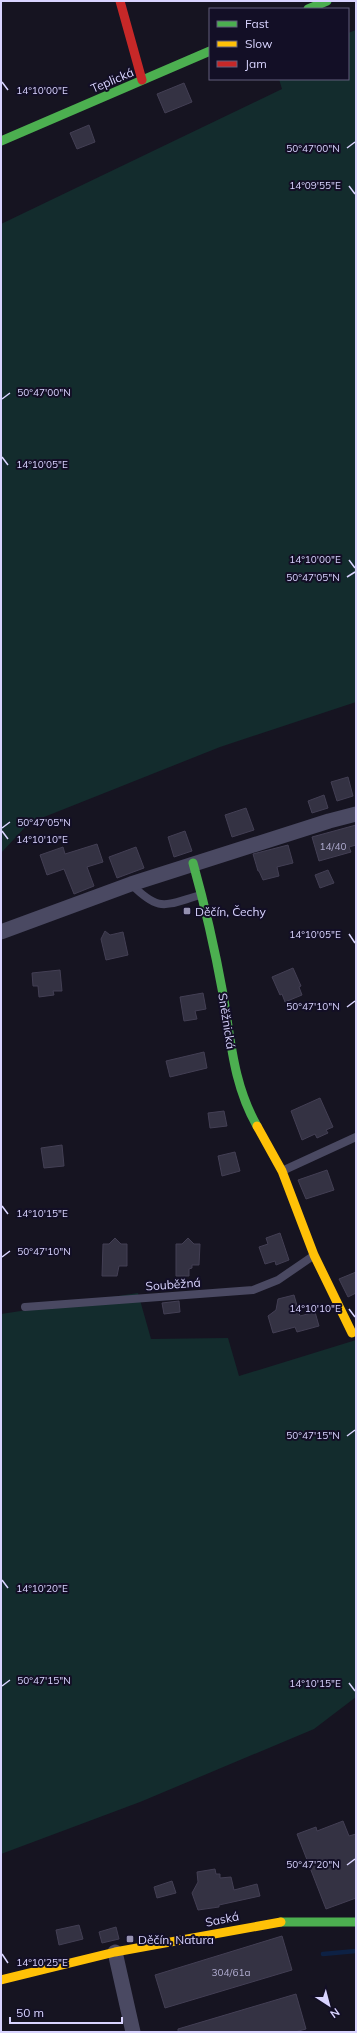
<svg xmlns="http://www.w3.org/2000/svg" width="357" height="2033" viewBox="0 0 357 2033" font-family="Mulish,sans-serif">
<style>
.green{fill:#132c2d}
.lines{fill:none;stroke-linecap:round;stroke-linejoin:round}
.stream{stroke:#0d2144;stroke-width:4.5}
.building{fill:#343243;stroke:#433f54}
.lane{stroke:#4a4962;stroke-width:8}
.street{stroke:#4a4962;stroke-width:15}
.fast{stroke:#4caf50;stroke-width:9}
.slow{stroke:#ffc107;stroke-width:9}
.jam{stroke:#c62828;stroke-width:9}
.ticks{fill:none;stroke:#d9d4ff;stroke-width:1.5}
.poi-dot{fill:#9591b1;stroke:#130f26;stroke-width:1.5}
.labels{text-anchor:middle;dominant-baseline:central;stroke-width:4;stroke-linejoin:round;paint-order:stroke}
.number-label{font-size:10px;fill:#b0acd0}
.street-label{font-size:12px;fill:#d9d4ff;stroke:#130f26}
.poi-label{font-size:12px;fill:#d9d4ff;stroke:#130f26;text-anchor:start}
.ticks-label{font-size:10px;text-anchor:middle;fill:#d9d4ff;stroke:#130f26;stroke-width:4;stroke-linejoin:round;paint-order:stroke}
</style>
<rect width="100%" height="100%" fill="#161421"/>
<g class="green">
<polygon points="356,30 356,702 220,747 29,823 1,853 1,224 282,89 279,79 348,79 348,33"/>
<polygon points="138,1293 151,1339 228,1338 239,1376 356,1340 356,1697 314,1729 140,1802 1,1854 1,1314"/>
</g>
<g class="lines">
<polyline class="stream" points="323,1954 356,1951"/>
</g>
<g class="building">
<polygon points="184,83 192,102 165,113 157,94"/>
<polygon points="89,125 95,142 77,149 70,133"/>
<polygon points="348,777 353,796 337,801 331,782"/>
<polygon points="324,795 328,808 312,813 308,801"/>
<polygon points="246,808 254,830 232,837 225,815"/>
<polygon points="356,825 356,845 349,847 351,852 319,861 312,837"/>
<polygon points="185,831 192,851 174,857 168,837"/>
<polygon points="97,844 103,862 87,867 94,886 74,894 64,869 47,875 40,855 63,847 65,854"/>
<polygon points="288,845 293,863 277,867 279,876 263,880 259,871 258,871 253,854"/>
<polygon points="136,847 144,868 117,878 109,857"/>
<polygon points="328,870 334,883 320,888 315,875"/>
<polygon points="105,931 110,935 123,932 128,955 106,960 101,939"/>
<polygon points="293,968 301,986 299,987 302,995 285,1002 282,994 280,995 272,977"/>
<polygon points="60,970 62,991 53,991 54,995 39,997 38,986 33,986 32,973"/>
<polygon points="203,993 206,1009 195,1011 197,1019 184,1021 180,997"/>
<polygon points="204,1052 207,1068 170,1077 166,1061"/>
<polygon points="320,1098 333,1127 326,1130 328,1133 317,1138 315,1134 302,1140 291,1111"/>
<polygon points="224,1111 227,1126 210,1128 208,1113"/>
<polygon points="62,1145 64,1166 44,1168 41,1148"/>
<polygon points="235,1152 240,1171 222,1176 218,1156"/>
<polygon points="327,1170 334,1190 306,1199 298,1180"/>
<polygon points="280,1233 289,1260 276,1265 275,1261 265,1264 259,1247 268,1244 266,1238"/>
<polygon points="115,1238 121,1244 127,1244 127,1266 119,1266 117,1276 102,1276 103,1244 109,1244"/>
<polygon points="188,1238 194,1244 200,1244 199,1265 192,1265 192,1268 189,1269 189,1276 176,1276 176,1244 182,1244"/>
<polygon points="356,1272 356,1293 348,1297 339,1279"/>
<polygon points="294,1295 300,1316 315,1312 319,1326 297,1332 295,1327 273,1333 268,1316 276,1310 278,1299"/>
<polygon points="179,1301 180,1312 164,1314 162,1303"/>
<polygon points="343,1821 349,1836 356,1834 356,1898 326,1909 297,1834 316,1827 317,1831"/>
<polygon points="215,1869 216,1874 220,1874 220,1878 231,1877 234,1890 257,1884 260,1896 219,1905 219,1907 198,1910 192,1893 198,1882 197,1872"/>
<polygon points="172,1881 176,1893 157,1898 154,1887"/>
<polygon points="79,1925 83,1939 59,1945 56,1930"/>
<polygon points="116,1927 119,1939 102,1943 99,1932"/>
<polygon points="282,1936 292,1970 165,2008 155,1975"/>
<polygon points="296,1994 306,2029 295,2032 178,2032 178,2029"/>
</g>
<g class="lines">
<g class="lane">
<path d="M131,884C160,913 164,905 201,895"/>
<polyline points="282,1171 356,1137"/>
<polyline points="25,1307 253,1290 278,1280 313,1256"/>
</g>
<g class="street">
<polyline points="1,932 131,884 329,821 356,814"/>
<polyline points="115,1952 133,2032"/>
</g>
<g class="fast">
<polyline points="308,9 327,1"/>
<polyline points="1,141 210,51"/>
<path d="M193,863C205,906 215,950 223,994C231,1040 233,1084 257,1126"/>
<polyline points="281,1922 356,1922"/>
</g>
<g class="slow">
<polyline points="257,1126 282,1171 314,1255 352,1333"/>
<polyline points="1,1980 115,1952 281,1922"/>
</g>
<polyline class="jam" points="120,1 142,80"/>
</g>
<path class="ticks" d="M2,82L8,90M347,148L355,142M349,186L355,194M2,399L10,393M2,457L8,465M349,560L355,568M347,577L355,572M2,828L10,822M2,831L8,839M349,934L355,943M347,1007L355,1001M2,1206L8,1214M2,1257L10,1251M349,1309L355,1317M347,1436L355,1430M2,1580L8,1588M349,1683L355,1691M2,1686L10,1680M347,1865L355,1859M2,1954L8,1963"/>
<g class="poi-dot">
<rect x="183" y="907" width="8" height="8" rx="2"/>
<rect x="126" y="1935" width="8" height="8" rx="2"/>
</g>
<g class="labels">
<g class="number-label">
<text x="333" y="846">14/40</text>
<text x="231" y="1972">304/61a</text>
</g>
<g class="street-label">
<text transform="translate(112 80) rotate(-23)">Teplická</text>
<text transform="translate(227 1021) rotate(81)">Sněžnická</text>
<text transform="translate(173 1284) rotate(-4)">Souběžná</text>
<text transform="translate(222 1919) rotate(-11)">Saská</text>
</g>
<g class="poi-label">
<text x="195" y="911">Děčín, Čechy</text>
<text x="138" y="1939">Děčín, Natura</text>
</g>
</g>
<g class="ticks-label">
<text x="42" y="94">14°10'00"E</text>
<text x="313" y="152">50°47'00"N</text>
<text x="315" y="189">14°09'55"E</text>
<text x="44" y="396">50°47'00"N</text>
<text x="42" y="468">14°10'05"E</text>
<text x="315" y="563">14°10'00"E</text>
<text x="313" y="581">50°47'05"N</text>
<text x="44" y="826">50°47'05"N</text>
<text x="42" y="843">14°10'10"E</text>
<text x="315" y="938">14°10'05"E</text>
<text x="313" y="1010">50°47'10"N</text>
<text x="42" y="1217">14°10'15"E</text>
<text x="44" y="1255">50°47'10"N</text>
<text x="315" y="1312">14°10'10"E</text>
<text x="313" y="1439">50°47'15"N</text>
<text x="42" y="1592">14°10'20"E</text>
<text x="44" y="1684">50°47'15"N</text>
<text x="315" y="1687">14°10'15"E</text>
<text x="313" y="1868">50°47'20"N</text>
<text x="42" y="1966">14°10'25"E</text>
</g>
<rect width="357" height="2033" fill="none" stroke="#d9d4ff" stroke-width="4"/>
<rect x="209" y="8" width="140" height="72" fill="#130f26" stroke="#625e7d"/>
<rect x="217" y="21" width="20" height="6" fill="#4caf50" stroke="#625e7d"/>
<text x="245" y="28" font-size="12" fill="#d9d4ff">Fast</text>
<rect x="217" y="41" width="20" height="6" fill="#ffc107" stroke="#625e7d"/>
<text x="245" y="48" font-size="12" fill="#d9d4ff">Slow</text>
<rect x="217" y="61" width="20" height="6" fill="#c62828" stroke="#625e7d"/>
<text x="245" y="68" font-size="12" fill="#d9d4ff">Jam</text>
<g transform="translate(329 2005) rotate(144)" stroke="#130f26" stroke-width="3" paint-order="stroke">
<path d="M0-3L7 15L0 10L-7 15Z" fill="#d9d4ff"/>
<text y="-6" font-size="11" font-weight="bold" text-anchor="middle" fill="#d9d4ff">N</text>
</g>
<path d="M10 2017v6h112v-6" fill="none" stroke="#d9d4ff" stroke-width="2"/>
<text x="16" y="2017" font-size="12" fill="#d9d4ff" stroke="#130f26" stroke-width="3" paint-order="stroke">50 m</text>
</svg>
